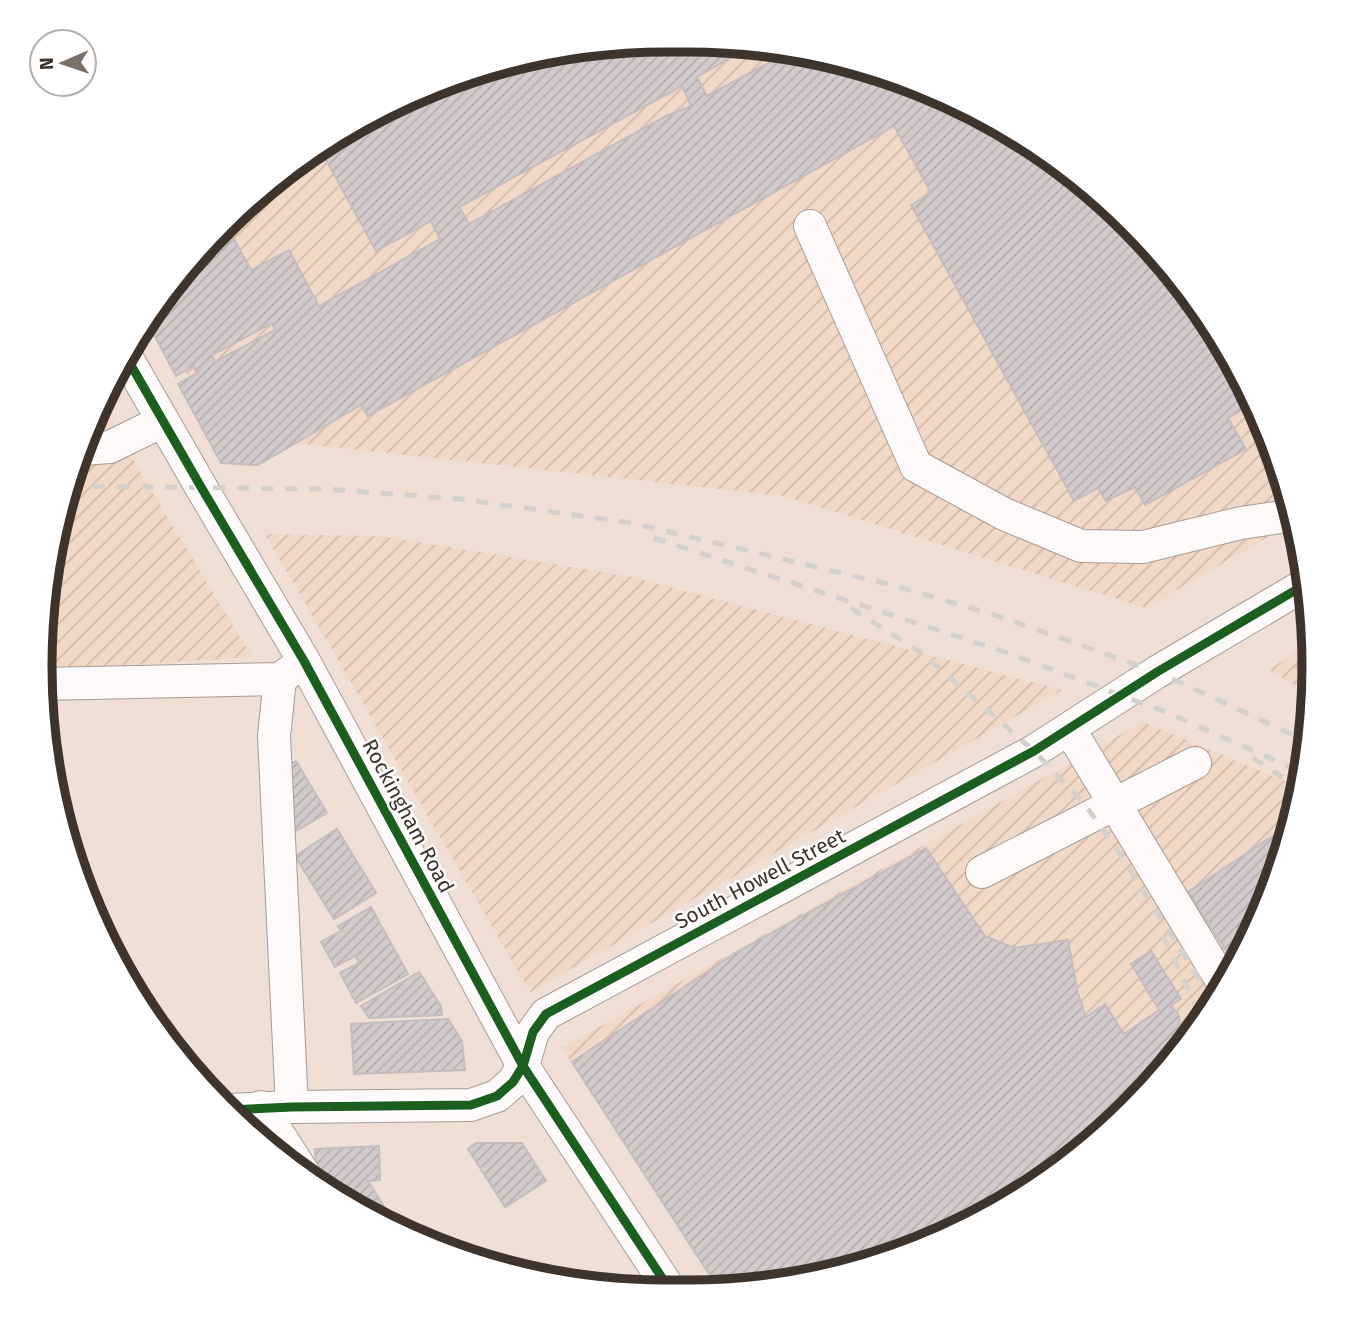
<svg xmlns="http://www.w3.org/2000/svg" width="1354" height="1333" viewBox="0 0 1354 1333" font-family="'Fira Sans',sans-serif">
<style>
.industrial{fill:url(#industrial-furrows)}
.building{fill:url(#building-hatch);stroke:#c5bcbd;stroke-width:2;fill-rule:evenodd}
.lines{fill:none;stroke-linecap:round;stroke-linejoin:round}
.minor-casing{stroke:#a89c94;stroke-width:34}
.minor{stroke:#fdfaf9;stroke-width:32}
.rail{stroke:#d4d0cc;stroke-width:5;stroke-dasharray:12 12;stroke-linecap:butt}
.cycleway-casing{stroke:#fff;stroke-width:13}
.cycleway{stroke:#1b5e20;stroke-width:9}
.labels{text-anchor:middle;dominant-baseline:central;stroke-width:5;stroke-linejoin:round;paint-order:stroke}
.street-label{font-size:21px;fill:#3f342c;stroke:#fff}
.rim{fill:none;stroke:#3f342c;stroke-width:9}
</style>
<defs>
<pattern id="industrial-furrows" width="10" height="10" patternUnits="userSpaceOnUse" patternTransform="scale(1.75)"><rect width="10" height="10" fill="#f2d8c6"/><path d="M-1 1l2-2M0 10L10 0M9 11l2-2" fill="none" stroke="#d1baaa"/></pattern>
<pattern id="building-hatch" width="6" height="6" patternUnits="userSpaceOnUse" patternTransform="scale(1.75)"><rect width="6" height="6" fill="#d3cacb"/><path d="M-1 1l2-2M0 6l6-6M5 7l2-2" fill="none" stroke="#b6aeae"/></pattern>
</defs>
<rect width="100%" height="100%" fill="#efdfd4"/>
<g class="industrial">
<polygon points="770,46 889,74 1001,124 1185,286 1249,390 1293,505 1295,521 1146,608 784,496 222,435 153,315 223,224 318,146 426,88 544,52"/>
<polygon points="102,403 139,470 252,657 43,670 46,584 74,465"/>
<polygon points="265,534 381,536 632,577 1062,690 530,992"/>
<polygon points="1312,641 1310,694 1269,670"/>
<polygon points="1143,722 1299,787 1280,868 1230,980 1158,1080 1068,1164 964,1228 849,1272 720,1291 562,1048"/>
</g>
<g class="building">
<path d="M752,46L697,77L707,96L791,51L889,74L1001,124L1101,196L1185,286L1249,390L1254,403L1228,418L1246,449L1145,505L1135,487L1106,501L1098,488L1074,501L911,205L931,193L894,126L368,416L361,405L258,465L221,463L178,384L197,373L193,366L176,376L148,323L225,223L251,270L289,250L319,306L440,239L431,221L376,251L320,149L426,88H434L544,52ZM682,86L691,106L666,116L469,224L459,207ZM272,323L275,330L215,362L212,355Z"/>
<polygon points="1312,637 1311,675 1296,667"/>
<polygon points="296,761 327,813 296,831 287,817 284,768"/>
<polygon points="1291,824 1280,868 1236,966 1188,892"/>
<polygon points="337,829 376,893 334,919 295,856"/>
<polygon points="926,848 985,936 1014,948 1068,940 1078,994 1086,1017 1105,1004 1124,1034 1159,1010 1131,964 1151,951 1181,999 1170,1006 1177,1012 1180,1019 1178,1026 1185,1027 1191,1034 1158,1080 1068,1164 964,1228 849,1272 720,1291 572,1062 735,953"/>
<polygon points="371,907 408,974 356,1003 340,973 359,963 355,956 335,967 321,942 341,931 338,926"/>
<polygon points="419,972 441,1006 442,1015 369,1018 361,1006"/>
<polygon points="448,1019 462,1041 465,1070 354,1074 351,1024"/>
<polygon points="476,1143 522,1143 546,1181 505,1207 468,1149"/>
<polygon points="379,1146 380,1180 368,1181 386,1210 373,1218 354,1209 325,1189 316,1173 315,1149"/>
</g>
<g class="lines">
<g class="minor-casing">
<g id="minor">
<polyline points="810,226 916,466 1004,514 1081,546 1143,547 1241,523 1294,515"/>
<polyline points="124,353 201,487 304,661 523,1066 670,1290"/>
<polyline points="81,449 110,447 163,421"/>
<polyline points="280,679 274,736 292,1107"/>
<polyline points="42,684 280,679 296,667"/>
<polyline points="1070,730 1225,986"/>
<polyline points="982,872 1195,763"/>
<polyline points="261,1107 304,1174"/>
<polyline points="228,1110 292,1107 471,1105 497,1096 513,1082 523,1066 533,1032 546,1014 1034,751 1157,672 1306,584"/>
</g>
</g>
<use href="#minor" class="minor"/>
<g class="rail">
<polyline points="69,486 325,489 460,499 632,523 892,585 995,615 1157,672 1309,742"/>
<polyline points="654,538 1008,653 1173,715 1303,773"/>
<polyline points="851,608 923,654 1034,751 1083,802 1114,845 1214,1002"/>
<polyline points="1253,758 1299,788"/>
<polyline points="1163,936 1202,1018"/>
</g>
<g class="cycleway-casing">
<g id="cycleway">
<polyline points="124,353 201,487 304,661 523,1066 670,1290"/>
<polyline points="228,1110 292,1107 471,1105 497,1096 513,1082 523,1066 533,1032 546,1014 1034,751 1157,672 1306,584"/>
</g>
</g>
<use href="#cycleway" class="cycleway"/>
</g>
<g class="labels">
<g class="street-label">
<text transform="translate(408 816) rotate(62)">Rockingham Road</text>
<text transform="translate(760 879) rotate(-28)">South Howell Street</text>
</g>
</g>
<path d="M0 0H1354V1333H0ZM666 52H688A614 614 0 0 1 1302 666V666A614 614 0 0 1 688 1280H666A614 614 0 0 1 52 666V666A614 614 0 0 1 666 52Z" fill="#fff" fill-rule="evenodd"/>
<path class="rim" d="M666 52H688A614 614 0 0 1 1302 666V666A614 614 0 0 1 688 1280H666A614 614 0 0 1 52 666V666A614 614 0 0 1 666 52Z"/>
<g transform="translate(63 63) rotate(268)"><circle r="33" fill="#ffffff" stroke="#b2aeab" stroke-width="2"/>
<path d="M0-5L12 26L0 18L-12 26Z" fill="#7d7067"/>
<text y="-10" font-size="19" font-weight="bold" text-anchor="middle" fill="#3f342c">N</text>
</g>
</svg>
